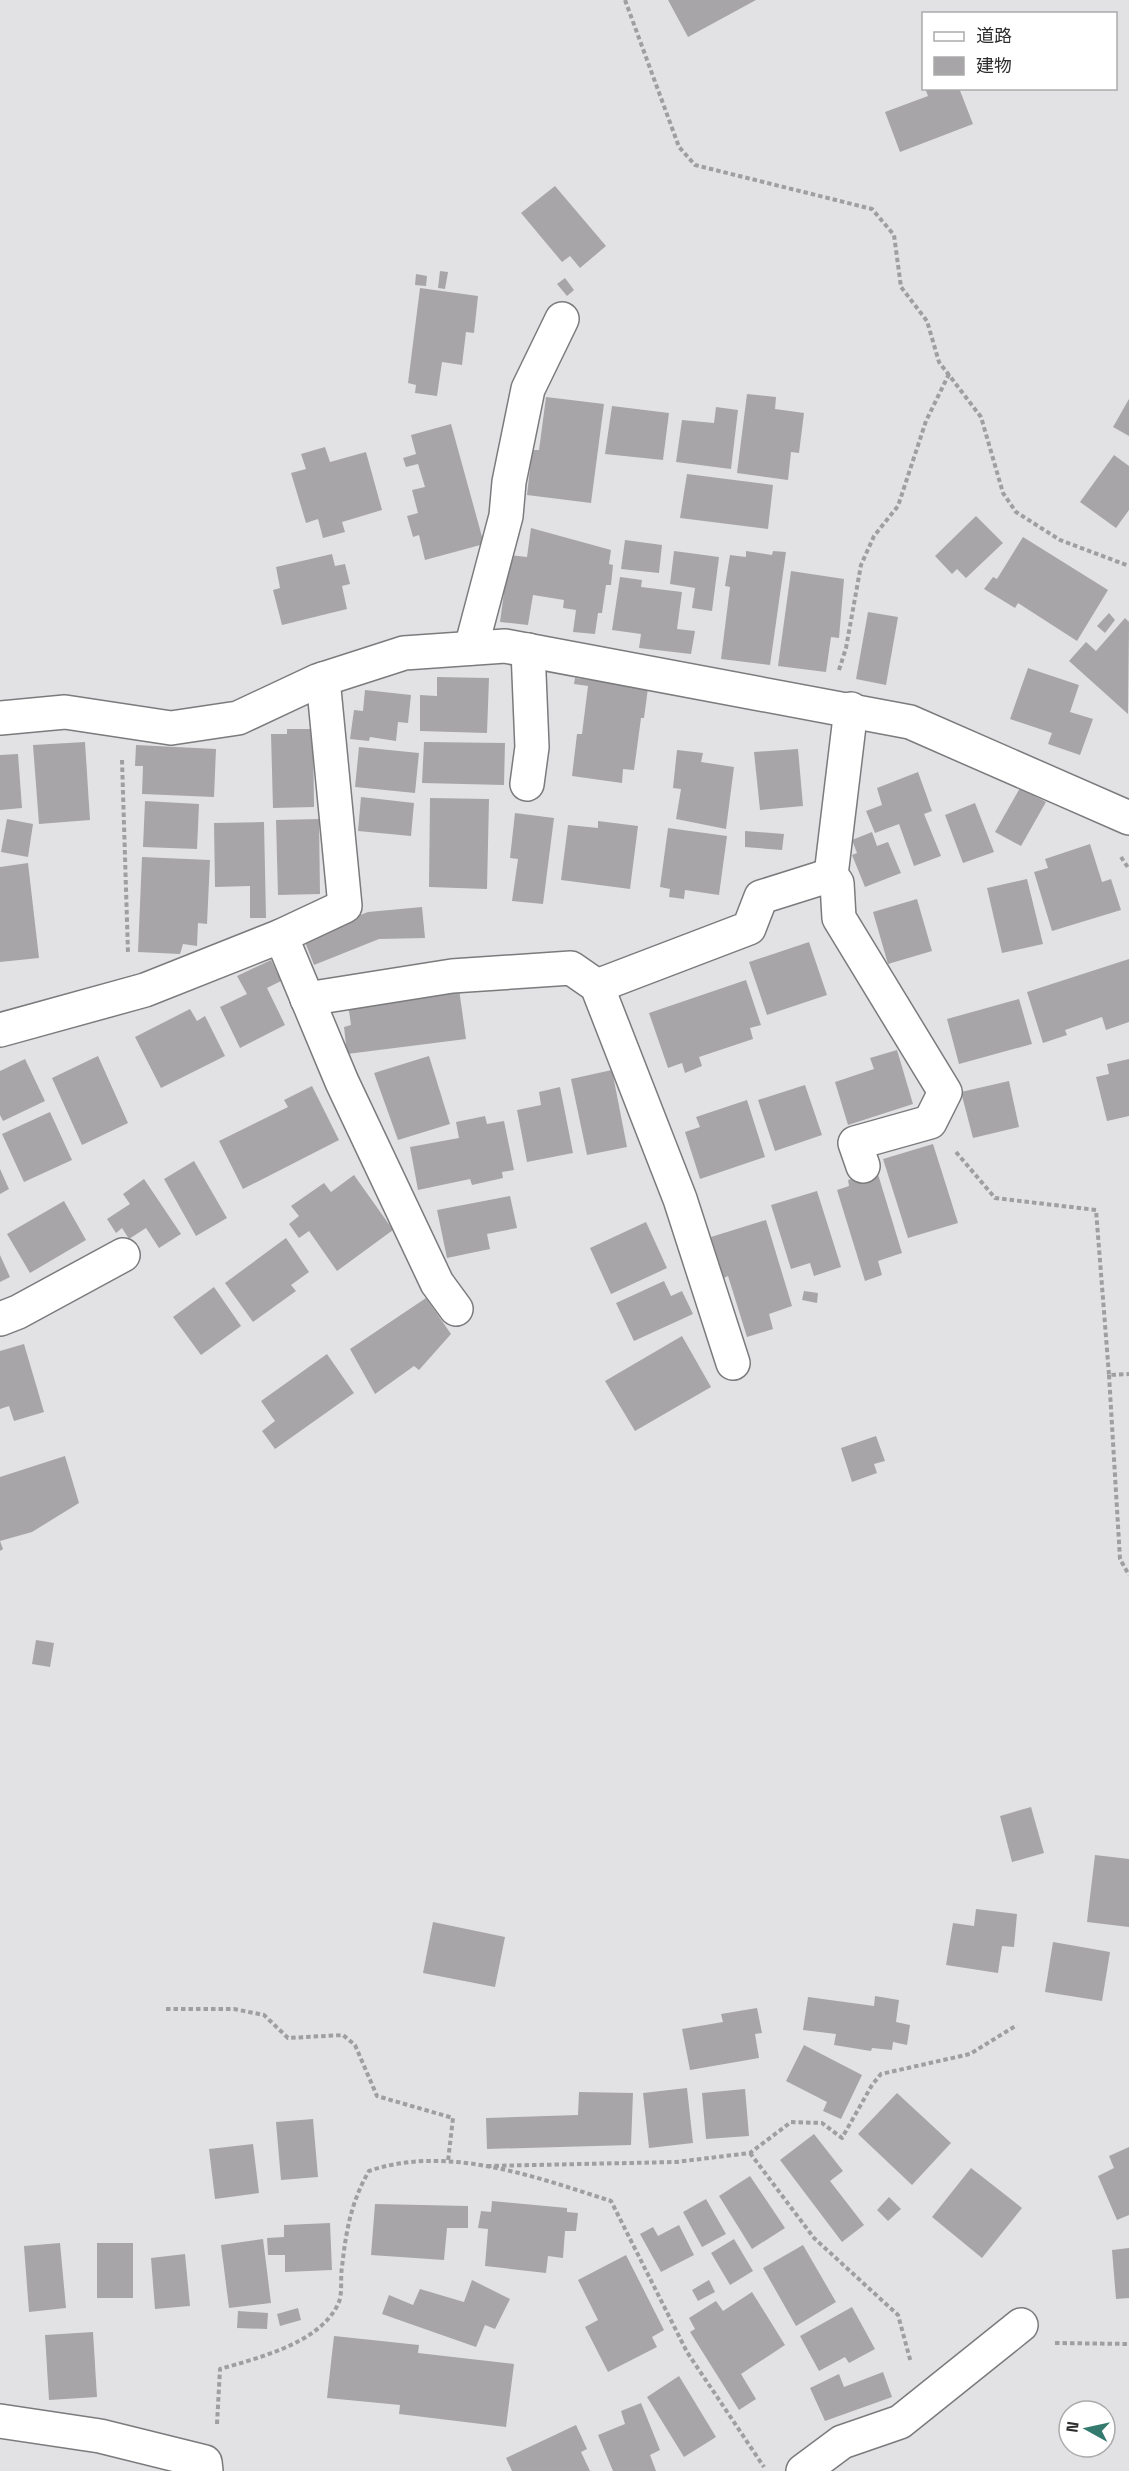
<svg xmlns="http://www.w3.org/2000/svg" width="1129" height="2471" viewBox="0 0 1129 2471" font-family="'Space Grotesk','Noto Sans JP',sans-serif">
<style>
.building{fill:#a7a5a7}
.lines{fill:none;stroke-linecap:round;stroke-linejoin:round}
.minor-casing{stroke:#7b7b7d;stroke-width:36}
.path{stroke:#9f9fa1;stroke-width:4;stroke-dasharray:4.5 3;stroke-linecap:butt}
.minor{stroke:#fff;stroke-width:33}
</style>
<rect width="100%" height="100%" fill="#e2e2e5"/>
<g class="building">
<polygon points="668,0 756,0 688,37"/>
<polygon points="925,88 959,88 973,124 900,152 885,112 928,96"/>
<polygon points="555,186 606,246 580,268 570,256 562,262 521,213"/>
<polygon points="440,271 448,272 445,289 438,288"/>
<polygon points="416,274 427,276 426,286 415,285"/>
<polygon points="565,278 574,290 567,296 557,284"/>
<polygon points="420,288 478,296 474,333 466,332 462,365 442,362 437,396 415,393 416,385 408,383"/>
<polygon points="747,394 776,397 775,409 804,413 799,453 791,452 788,480 737,473"/>
<polygon points="546,397 604,404 591,503 527,495 532,450 539,450"/>
<polygon points="1129,399 1129,436 1113,427"/>
<polygon points="612,406 669,413 663,460 605,454"/>
<polygon points="716,407 738,410 731,469 676,462 682,420 714,423"/>
<polygon points="451,424 484,544 425,560 419,535 413,537 407,516 418,513 412,490 425,487 418,464 406,467 403,458 416,454 411,435"/>
<polygon points="325,447 330,462 366,452 382,510 342,522 345,532 323,538 318,519 306,523 291,473 306,469 301,454"/>
<polygon points="1114,455 1129,466 1129,510 1116,528 1080,502"/>
<polygon points="687,474 773,485 768,529 680,518"/>
<polygon points="976,516 1003,543 966,578 957,569 952,574 935,556"/>
<polygon points="531,528 611,550 609,564 613,565 611,585 606,585 602,613 598,613 595,634 573,632 576,610 563,608 564,600 533,595 528,625 500,622 509,555 527,557"/>
<polygon points="1023,537 1108,590 1077,641 1018,603 1015,608 984,589 993,577 997,579"/>
<polygon points="625,540 662,545 659,573 621,569"/>
<polygon points="674,551 719,557 712,611 692,608 695,588 670,584"/>
<polygon points="746,551 772,555 773,551 786,552 770,665 721,659 730,587 725,586 730,555 746,557"/>
<polygon points="332,554 335,566 345,564 350,584 342,586 347,609 282,625 273,590 280,588 276,567"/>
<polygon points="791,571 844,579 839,638 831,637 826,672 778,666"/>
<polygon points="620,577 642,580 641,587 682,592 677,629 695,631 691,654 639,648 641,634 612,630"/>
<polygon points="868,612 898,617 886,685 856,679"/>
<polygon points="1109,613 1115,620 1105,633 1097,626"/>
<polygon points="1125,618 1129,622 1128,714 1069,661 1086,642 1096,651"/>
<polygon points="1028,668 1079,685 1070,712 1093,719 1080,755 1048,744 1052,733 1010,719"/>
<polygon points="437,677 489,678 487,733 420,731 420,695 437,696"/>
<polygon points="575,678 648,688 644,718 641,718 634,770 623,769 622,783 572,776 577,734 582,734 588,686 574,684"/>
<polygon points="365,690 411,695 408,723 398,722 396,741 370,737 369,741 350,739 354,710 363,711"/>
<polygon points="287,729 313,729 314,807 273,808 271,734 287,734"/>
<polygon points="85,742 90,820 39,824 33,745"/>
<polygon points="424,742 505,743 504,785 422,783"/>
<polygon points="136,745 216,749 214,797 142,794 143,766 135,766"/>
<polygon points="359,747 419,753 415,793 355,787"/>
<polygon points="798,749 803,806 760,810 754,752"/>
<polygon points="677,750 703,753 701,762 734,767 726,829 676,819 681,789 673,788"/>
<polygon points="18,754 22,808 0,810 0,755"/>
<polygon points="918,772 932,811 924,814 941,856 914,866 899,824 875,833 866,811 882,805 877,788"/>
<polygon points="1020,788 1046,802 1021,846 995,832"/>
<polygon points="361,797 414,803 411,836 358,831"/>
<polygon points="430,798 489,799 487,889 429,887"/>
<polygon points="145,801 199,804 197,849 143,847"/>
<polygon points="975,803 994,852 963,863 945,815"/>
<polygon points="515,813 554,818 543,904 512,901 518,859 510,858"/>
<polygon points="7,819 33,824 28,857 1,852"/>
<polygon points="319,819 320,894 278,895 276,820"/>
<polygon points="598,821 638,826 630,889 561,880 568,825 598,828"/>
<polygon points="264,822 266,918 250,918 250,886 215,887 214,823"/>
<polygon points="668,828 727,836 719,895 685,890 684,899 669,897 670,889 660,887"/>
<polygon points="745,831 784,834 782,850 745,847"/>
<polygon points="872,832 877,846 888,842 901,873 865,887 852,855 857,853 852,840"/>
<polygon points="1090,844 1102,882 1111,879 1121,910 1052,931 1034,872 1048,868 1045,859"/>
<polygon points="142,857 210,860 207,924 198,923 197,946 183,944 180,954 138,952"/>
<polygon points="28,863 39,958 0,962 0,867"/>
<polygon points="1027,879 1043,944 1002,953 987,888"/>
<polygon points="917,899 932,951 888,964 873,912"/>
<polygon points="422,907 425,938 379,939 314,965 303,937 368,912"/>
<polygon points="809,942 827,995 767,1015 749,962"/>
<polygon points="1129,959 1129,1022 1106,1030 1102,1017 1065,1030 1067,1035 1043,1043 1027,992"/>
<polygon points="271,960 281,981 267,988 285,1025 240,1048 220,1007 247,994 237,976"/>
<polygon points="746,980 761,1025 750,1028 753,1039 699,1057 702,1066 685,1073 682,1063 668,1068 649,1013"/>
<polygon points="459,989 466,1039 347,1054 344,1027 351,1025 348,1004"/>
<polygon points="1019,999 1032,1044 959,1064 947,1019"/>
<polygon points="190,1009 197,1021 205,1016 225,1056 161,1088 135,1037"/>
<polygon points="897,1050 913,1104 848,1125 835,1082 874,1069 870,1058"/>
<polygon points="98,1056 128,1123 82,1145 52,1078"/>
<polygon points="429,1056 450,1124 398,1140 374,1073"/>
<polygon points="25,1059 45,1101 3,1121 0,1115 0,1071"/>
<polygon points="1129,1059 1129,1116 1107,1121 1096,1077 1109,1074 1107,1064"/>
<polygon points="612,1070 627,1147 587,1155 571,1079"/>
<polygon points="1009,1081 1019,1127 973,1138 961,1092"/>
<polygon points="805,1085 822,1135 775,1151 758,1100"/>
<polygon points="312,1086 339,1140 243,1189 219,1141 288,1107 284,1100"/>
<polygon points="560,1087 573,1153 527,1162 517,1110 541,1105 539,1092"/>
<polygon points="747,1100 765,1157 700,1179 685,1132 700,1127 696,1117"/>
<polygon points="50,1112 72,1160 24,1182 2,1134"/>
<polygon points="485,1116 487,1124 504,1121 514,1170 502,1172 503,1178 472,1185 470,1179 418,1190 410,1147 459,1138 456,1122"/>
<polygon points="933,1144 958,1223 908,1238 883,1159"/>
<polygon points="194,1161 227,1218 196,1236 164,1179"/>
<polygon points="0,1169 9,1189 0,1194"/>
<polygon points="877,1171 902,1253 878,1261 882,1275 865,1281 837,1190 849,1186 848,1180"/>
<polygon points="354,1175 393,1230 337,1271 309,1231 299,1238 289,1224 299,1216 291,1206 324,1183 331,1192"/>
<polygon points="144,1179 181,1234 159,1248 146,1228 129,1239 122,1228 116,1233 107,1219 130,1204 123,1194"/>
<polygon points="817,1191 841,1267 814,1276 810,1263 791,1269 771,1205"/>
<polygon points="510,1196 517,1228 487,1234 490,1249 447,1258 437,1210"/>
<polygon points="64,1201 86,1240 30,1273 7,1234"/>
<polygon points="766,1220 792,1306 769,1314 773,1329 747,1337 728,1276 724,1278 711,1237"/>
<polygon points="646,1222 667,1268 611,1294 590,1248"/>
<polygon points="286,1238 309,1272 291,1285 296,1291 253,1322 225,1283"/>
<polygon points="0,1255 10,1277 0,1282"/>
<polygon points="664,1281 671,1296 682,1291 693,1314 634,1341 616,1303"/>
<polygon points="214,1287 241,1326 201,1355 173,1317"/>
<polygon points="804,1291 818,1293 817,1303 802,1300"/>
<polygon points="426,1298 451,1334 419,1370 414,1366 375,1394 350,1349"/>
<polygon points="682,1336 711,1387 635,1431 605,1381"/>
<polygon points="24,1344 44,1412 14,1421 9,1406 0,1409 0,1351"/>
<polygon points="327,1354 354,1393 275,1449 262,1431 275,1421 261,1401"/>
<polygon points="876,1436 885,1461 874,1464 877,1473 852,1482 841,1448"/>
<polygon points="65,1456 79,1503 32,1532 0,1541 3,1549 0,1551 0,1477"/>
<polygon points="36,1640 54,1643 50,1667 32,1664"/>
<polygon points="1031,1807 1044,1853 1012,1862 1000,1816"/>
<polygon points="1095,1855 1129,1859 1129,1927 1087,1922"/>
<polygon points="976,1909 1017,1914 1014,1947 1002,1946 998,1973 946,1965 953,1923 974,1926"/>
<polygon points="433,1922 505,1937 495,1987 423,1973"/>
<polygon points="1053,1942 1110,1952 1102,2001 1045,1992"/>
<polygon points="875,1996 899,2000 896,2022 910,2025 907,2045 893,2042 892,2050 872,2048 871,2051 834,2045 836,2034 803,2030 808,1997 874,2006"/>
<polygon points="757,2008 762,2033 755,2034 759,2058 690,2070 682,2029 723,2022 721,2014"/>
<polygon points="804,2045 862,2075 841,2119 823,2111 827,2102 786,2081"/>
<polygon points="687,2088 693,2143 649,2148 643,2093"/>
<polygon points="745,2089 749,2136 706,2139 702,2093"/>
<polygon points="579,2092 633,2093 631,2145 487,2149 486,2118 578,2115"/>
<polygon points="897,2093 951,2143 912,2185 858,2134"/>
<polygon points="313,2119 318,2177 281,2180 276,2122"/>
<polygon points="814,2134 843,2171 830,2181 864,2225 842,2242 780,2160"/>
<polygon points="253,2144 259,2193 215,2199 209,2149"/>
<polygon points="1129,2147 1129,2215 1117,2220 1098,2176 1114,2168 1109,2156"/>
<polygon points="971,2168 1022,2208 982,2258 932,2217"/>
<polygon points="750,2176 785,2228 752,2249 719,2196"/>
<polygon points="889,2197 901,2209 888,2221 877,2210"/>
<polygon points="706,2199 726,2234 702,2247 683,2212"/>
<polygon points="492,2201 567,2208 567,2212 578,2213 576,2231 565,2231 563,2258 548,2256 546,2273 485,2266 488,2229 478,2228 481,2211 491,2212"/>
<polygon points="375,2204 468,2206 468,2228 447,2228 444,2260 371,2255"/>
<polygon points="330,2223 332,2270 285,2272 285,2255 268,2255 267,2238 284,2237 284,2225"/>
<polygon points="679,2225 694,2255 661,2272 640,2234 653,2227 658,2236"/>
<polygon points="263,2239 271,2303 229,2308 221,2245"/>
<polygon points="734,2239 753,2271 730,2285 711,2253"/>
<polygon points="60,2243 66,2308 29,2312 24,2246"/>
<rect x="97" y="2243" width="36" height="55"/>
<polygon points="803,2245 836,2302 796,2326 763,2268"/>
<polygon points="1129,2248 1129,2298 1116,2299 1112,2250"/>
<polygon points="185,2254 190,2306 155,2309 151,2258"/>
<polygon points="626,2255 664,2330 652,2337 657,2347 608,2372 585,2327 598,2320 578,2280"/>
<polygon points="472,2280 510,2299 495,2329 485,2325 476,2347 382,2314 389,2295 413,2305 420,2289 464,2302"/>
<polygon points="709,2280 715,2292 698,2301 692,2290"/>
<polygon points="752,2292 785,2345 741,2374 756,2399 739,2410 690,2332 695,2329 689,2318 716,2301 723,2311"/>
<polygon points="852,2307 875,2349 849,2363 845,2357 819,2371 800,2336"/>
<polygon points="298,2308 301,2320 280,2326 277,2314"/>
<polygon points="238,2311 268,2313 267,2329 237,2328"/>
<polygon points="93,2332 97,2397 49,2400 45,2335"/>
<polygon points="334,2336 419,2345 418,2353 514,2364 506,2427 399,2414 400,2405 327,2398"/>
<polygon points="883,2372 892,2397 825,2421 810,2388 839,2374 844,2387"/>
<polygon points="679,2376 716,2437 684,2457 647,2397"/>
<polygon points="641,2403 660,2450 650,2455 656,2471 613,2471 598,2435 625,2424 621,2411"/>
<polygon points="576,2425 587,2449 581,2452 590,2471 512,2471 506,2458"/>
</g>
<g class="lines">
<g class="minor-casing">
<g id="minor">
<polyline points="471,648 506,516 509,482 528,389 562,319"/>
<polyline points="851,709 831,875 837,883 839,918 945,1092 930,1122 855,1143 863,1166"/>
<polyline points="0,718 65,712 171,728 238,718 317,681 404,653 505,646 910,722 1129,818"/>
<polyline points="527,784 532,747 528,650"/>
<polyline points="281,936 345,906 323,679"/>
<polyline points="597,986 749,928 761,897 831,875"/>
<polyline points="307,999 452,976 571,968 597,986 680,1199 733,1363"/>
<polyline points="0,1030 145,990 281,936 342,1082 437,1283 456,1309"/>
<polyline points="0,1319 18,1312 123,1255"/>
<polyline points="0,2421 100,2436 205,2462 206,2471"/>
<polyline points="803,2471 842,2442 900,2422 1021,2325"/>
</g>
</g>
<g class="path">
<polyline points="625,0 679,147 695,165 872,209 894,235 901,287 927,321 939,362 981,417 1003,493 1016,512 1060,540 1129,566"/>
<polyline points="839,670 846,648 861,565 874,536 898,506 926,421 949,374"/>
<polyline points="122,760 128,953"/>
<polyline points="1121,857 1129,869"/>
<polyline points="956,1152 995,1198 1096,1210 1109,1375 1129,1374"/>
<polyline points="1109,1375 1120,1559 1129,1575"/>
<polyline points="166,2009 234,2009 264,2015 288,2038 343,2035 355,2045 377,2096 453,2118 448,2161"/>
<polyline points="750,2153 814,2238 898,2315 911,2363"/>
<polyline points="487,2166 676,2162 750,2153 791,2122 822,2123 842,2138 872,2085 881,2074 970,2054 1017,2025"/>
<polyline points="1055,2343 1129,2344"/>
<path d="M217,2424L220,2369C258,2358 320,2343 338,2304C343,2295 340,2278 342,2267C346,2231 351,2202 369,2171C447,2144 536,2177 611,2201L687,2352L764,2467"/>
</g>
<use href="#minor" class="minor"/>
</g>
<rect x="922" y="12" width="195" height="78" fill="#ffffff" stroke="#ababab" stroke-width="1.5"/>
<rect x="934" y="32" width="30" height="9" fill="#ffffff" stroke="#ababab" stroke-width="1.5"/>
<text x="976" y="42" font-size="18" fill="#2d2d2e">道路</text>
<rect x="934" y="57" width="30" height="18" fill="#a7a5a7" stroke="#ababab" stroke-width="1.5"/>
<text x="976" y="72" font-size="18" fill="#2d2d2e">建物</text>
<g transform="translate(1087 2429) rotate(278)"><circle r="28" fill="#ffffff" stroke="#ababab" stroke-width="1.5"/>
<path d="M0-4.5L10 22L0 15L-10 22Z" fill="#357a6f"/>
<text y="-9" font-size="16" font-weight="bold" text-anchor="middle" fill="#2d2d2e">N</text>
</g>
</svg>
